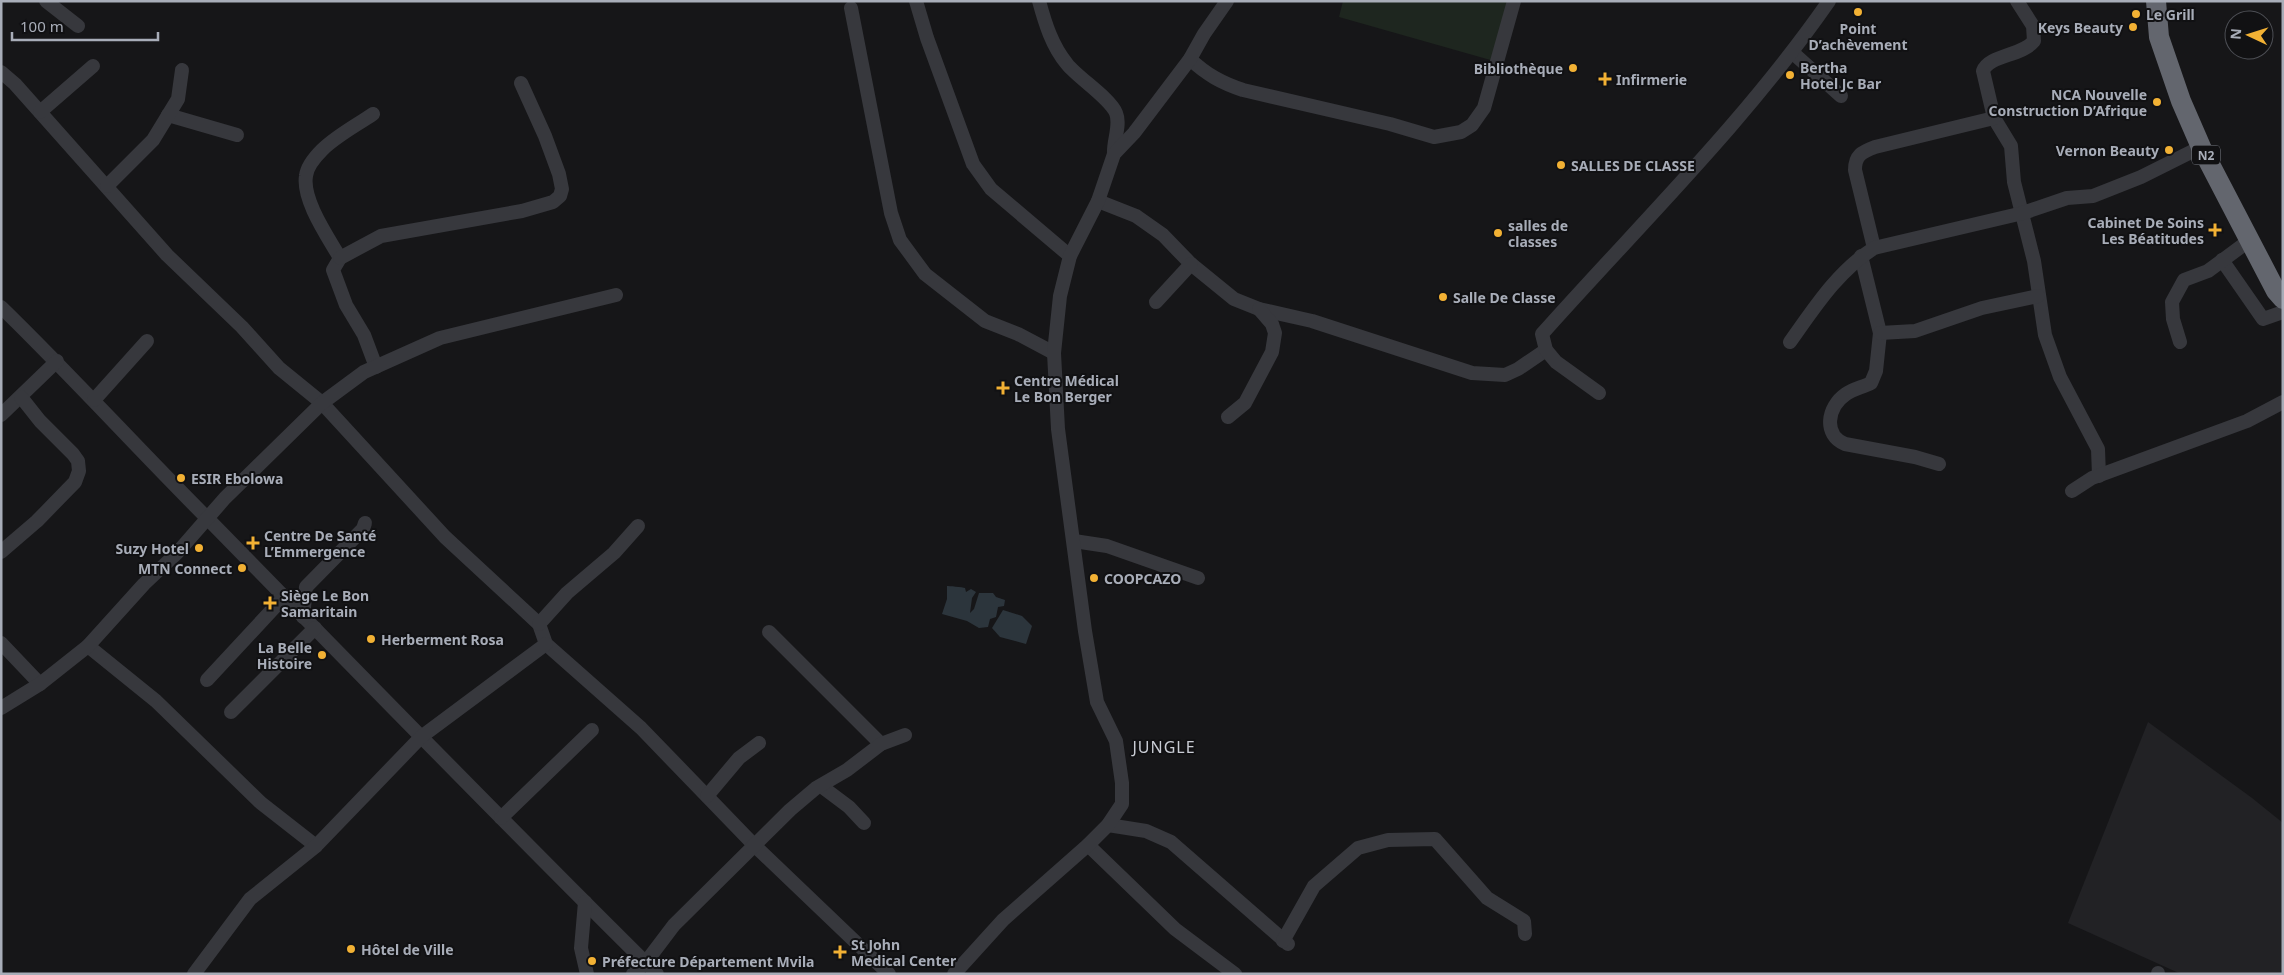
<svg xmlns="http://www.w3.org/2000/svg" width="2284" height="975" viewBox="0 0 2284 975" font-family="'Noto Sans',sans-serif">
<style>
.built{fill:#222225}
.green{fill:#1e261f}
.water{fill:#2c353c}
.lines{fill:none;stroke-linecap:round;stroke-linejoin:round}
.minor{stroke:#37383d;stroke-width:14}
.highway{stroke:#63666e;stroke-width:20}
.poi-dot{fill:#f2b134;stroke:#111113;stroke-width:2}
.labels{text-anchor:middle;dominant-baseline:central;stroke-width:4;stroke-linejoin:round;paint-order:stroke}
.shield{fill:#111113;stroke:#7b7e86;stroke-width:1}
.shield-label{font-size:12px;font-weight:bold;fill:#a8adb8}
.poi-label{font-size:14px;font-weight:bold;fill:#a8adb8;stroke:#111113;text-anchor:start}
.quarter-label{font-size:16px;letter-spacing:1px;fill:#c9ccd4;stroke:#111113}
</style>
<rect width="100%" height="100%" fill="#161618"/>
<polygon class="built" points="2148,722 2252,798 2283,823 2283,974 2181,974 2068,923"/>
<polygon class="green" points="1343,1 1511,1 1494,61 1339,17"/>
<g class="water">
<path d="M947,586C948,586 963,587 965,588L966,592L971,589L976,592L972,598L970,613L974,609L979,593H993L996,597L1005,600L1004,606L998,607L996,617L990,619L988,627L979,628L967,621L942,614L947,599Z"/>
<polygon points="1003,610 1022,616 1032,626 1026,644 1000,637 992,628"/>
</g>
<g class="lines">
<g class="minor">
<polyline points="46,1 78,26"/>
<polyline points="916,1 927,38 973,164 991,189 1070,256"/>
<path d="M1039,1C1045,23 1052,46 1067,64C1078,78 1110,98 1116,113C1121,125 1113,141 1114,154"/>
<path d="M2017,1L2033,26L2034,41C2022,56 1989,55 1983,71L1994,118L2011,146L2014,182L2034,261L2045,335L2060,377L2098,449L2099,476"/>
<polyline points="851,8 891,213 900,240 925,274 985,321 1018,334 1054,353"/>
<polyline points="1793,53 1841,96"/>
<path d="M1190,59C1207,75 1222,83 1243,90L1390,124L1434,137L1461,132L1472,125L1484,108L1514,1"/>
<polyline points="1,72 15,84 167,255 242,327 279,368 322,403 445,537 539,624 546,644 641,728 755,846 889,974"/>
<polyline points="40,112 93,66"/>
<path d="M373,114C357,125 336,136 322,150C315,157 307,166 306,176C302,200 328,237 340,258L333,270L346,305L364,335L376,367"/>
<polyline points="168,115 237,135"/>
<polyline points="107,186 153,140 178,99 182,70"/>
<polyline points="1098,201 1136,216 1163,235 1191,264 1234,299 1259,309 1312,321 1472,373 1505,375 1518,369 1546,350"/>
<path d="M1874,248L1855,170C1855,155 1862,152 1875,147L1994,118"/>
<path d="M1861,256L1880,333L1876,371L1871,383C1863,387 1853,389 1846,394C1827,407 1823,435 1845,444L1915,457L1939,464"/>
<polyline points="340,258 381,236 522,211 553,202 560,196 562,189 559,174 545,136 521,83"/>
<polyline points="2222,260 2263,319 2283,312"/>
<polyline points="1156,302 1191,264"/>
<path d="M1,307C72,376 138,449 208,519C357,671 505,824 657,974"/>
<polyline points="1880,333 1915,331 1982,308 2038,296"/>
<path d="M1790,342C1815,307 1837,272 1874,248L2023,213L2067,198L2093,196L2141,177L2201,147"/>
<polyline points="2180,342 2173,319 2172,302 2184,280 2208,271 2250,240"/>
<path d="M1599,393L1556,362L1546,350L1542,334C1639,225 1745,122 1829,1"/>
<polyline points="94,400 147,341"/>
<polyline points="1,415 57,361"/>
<polyline points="1228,417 1245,403 1272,352 1275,333 1272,324 1259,309"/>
<polyline points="2072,491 2092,478 2247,421 2283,402"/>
<polyline points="1074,541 1107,546 1198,578"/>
<polyline points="1,552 37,521 75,482 79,471 78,461 73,454 40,421 21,397"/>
<polyline points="303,617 306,587 363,529 365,523"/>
<polyline points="539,624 567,593 614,553 638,526"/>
<polyline points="769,632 881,744"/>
<polyline points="1,643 40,684"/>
<polyline points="88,646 156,701 261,803 316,846"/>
<polyline points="207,680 285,596"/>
<polyline points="1,708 40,684 88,646 144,584 177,553 225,498 322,403 364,372 440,338 616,295"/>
<polyline points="231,712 315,628"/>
<polyline points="821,786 849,807 864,823"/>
<polyline points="707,796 739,758 759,743"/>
<polyline points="501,818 592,730"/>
<polyline points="1108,825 1146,831 1171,842 1288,944"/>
<polyline points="1088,845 1175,929 1235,974"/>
<polyline points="585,902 581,948 587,974"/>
<polyline points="1283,941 1314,886 1358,848 1388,840 1435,839 1487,898 1524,921 1525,934"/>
<polyline points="194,974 250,899 316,846 421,737 546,644"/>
<polyline points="633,974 646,962 674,925 790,810 816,788 847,770 881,744 905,735"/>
<polyline points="954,974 1003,920 1088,845 1108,825 1122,804 1122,783 1116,741 1097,702 1085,631 1058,429 1054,353 1060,296 1070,256 1098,201 1114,154 1134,133 1190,59 1204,34 1227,1"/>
<polyline points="2158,974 2158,973"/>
</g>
<polyline class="highway" points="2156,1 2159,37 2181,101 2201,147 2276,291 2283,299"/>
</g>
<g class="poi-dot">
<circle cx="1858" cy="12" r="5"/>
<circle cx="2136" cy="14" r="5"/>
<circle cx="2133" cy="27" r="5"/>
<circle cx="1573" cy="68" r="5"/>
<circle cx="1790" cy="75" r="5"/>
<path d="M1602.5 71.5h5v5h5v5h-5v5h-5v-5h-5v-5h5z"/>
<circle cx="2157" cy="102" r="5"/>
<circle cx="2169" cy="150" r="5"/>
<circle cx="1561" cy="165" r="5"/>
<path d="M2212.5 222.5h5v5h5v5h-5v5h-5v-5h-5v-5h5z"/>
<circle cx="1498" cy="233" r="5"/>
<circle cx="1443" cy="297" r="5"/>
<path d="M1000.5 380.5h5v5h5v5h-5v5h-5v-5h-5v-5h5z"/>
<circle cx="181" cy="478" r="5"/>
<path d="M250.5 535.5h5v5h5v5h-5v5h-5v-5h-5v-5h5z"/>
<circle cx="199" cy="548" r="5"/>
<circle cx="242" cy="568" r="5"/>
<circle cx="1094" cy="578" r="5"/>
<path d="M267.5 595.5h5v5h5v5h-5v5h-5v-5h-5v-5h5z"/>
<circle cx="371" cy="639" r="5"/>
<circle cx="322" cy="655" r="5"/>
<circle cx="351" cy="949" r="5"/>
<path d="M837.5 944.5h5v5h5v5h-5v5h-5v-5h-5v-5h5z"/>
<circle cx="592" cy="961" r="5"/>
</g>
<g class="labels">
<rect class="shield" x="2192" y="145.5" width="28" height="19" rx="4"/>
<g class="shield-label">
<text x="2206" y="155">N2</text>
</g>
<g class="poi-label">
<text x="2146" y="14">Le Grill</text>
<text x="2123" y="27" text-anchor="end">Keys Beauty</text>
<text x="1858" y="28" text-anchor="middle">Point<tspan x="1858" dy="16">D’achèvement</tspan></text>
<text x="1800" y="67">Bertha<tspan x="1800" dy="16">Hotel Jc Bar</tspan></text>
<text x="1563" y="68" text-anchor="end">Bibliothèque</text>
<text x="1616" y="79">Infirmerie</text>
<text x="2147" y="94" text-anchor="end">NCA Nouvelle<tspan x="2147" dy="16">Construction D’Afrique</tspan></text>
<text x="2159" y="150" text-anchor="end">Vernon Beauty</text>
<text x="1571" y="165">SALLES DE CLASSE</text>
<text x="2204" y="222" text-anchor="end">Cabinet De Soins<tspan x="2204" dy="16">Les Béatitudes</tspan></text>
<text x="1508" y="225">salles de<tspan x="1508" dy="16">classes</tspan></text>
<text x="1453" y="297">Salle De Classe</text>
<text x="1014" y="380">Centre Médical<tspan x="1014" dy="16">Le Bon Berger</tspan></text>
<text x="191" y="478">ESIR Ebolowa</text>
<text x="264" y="535">Centre De Santé<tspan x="264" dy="16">L’Emmergence</tspan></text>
<text x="189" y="548" text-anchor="end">Suzy Hotel</text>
<text x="232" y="568" text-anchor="end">MTN Connect</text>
<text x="1104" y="578">COOPCAZO</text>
<text x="281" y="595">Siège Le Bon<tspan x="281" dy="16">Samaritain</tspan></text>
<text x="381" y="639">Herberment Rosa</text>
<text x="312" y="647" text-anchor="end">La Belle<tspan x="312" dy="16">Histoire</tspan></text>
<text x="851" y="944">St John<tspan x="851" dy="16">Medical Center</tspan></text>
<text x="361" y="949">Hôtel de Ville</text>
<text x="602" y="961">Préfecture Département Mvila</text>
</g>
<g class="quarter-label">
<text x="1164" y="747">JUNGLE</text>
</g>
</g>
<rect width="2284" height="975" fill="none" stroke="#a8adb8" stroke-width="5"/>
<g transform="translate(2249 35) rotate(274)"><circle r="24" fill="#111113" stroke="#4d4f55"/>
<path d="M0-4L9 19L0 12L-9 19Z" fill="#f2b134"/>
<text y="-8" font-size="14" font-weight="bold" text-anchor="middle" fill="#a8adb8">N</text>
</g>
<path d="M12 32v8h146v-8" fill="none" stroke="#a8adb8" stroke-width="2.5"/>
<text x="20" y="32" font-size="15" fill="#a8adb8" stroke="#111113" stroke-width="4" paint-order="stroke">100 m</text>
</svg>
